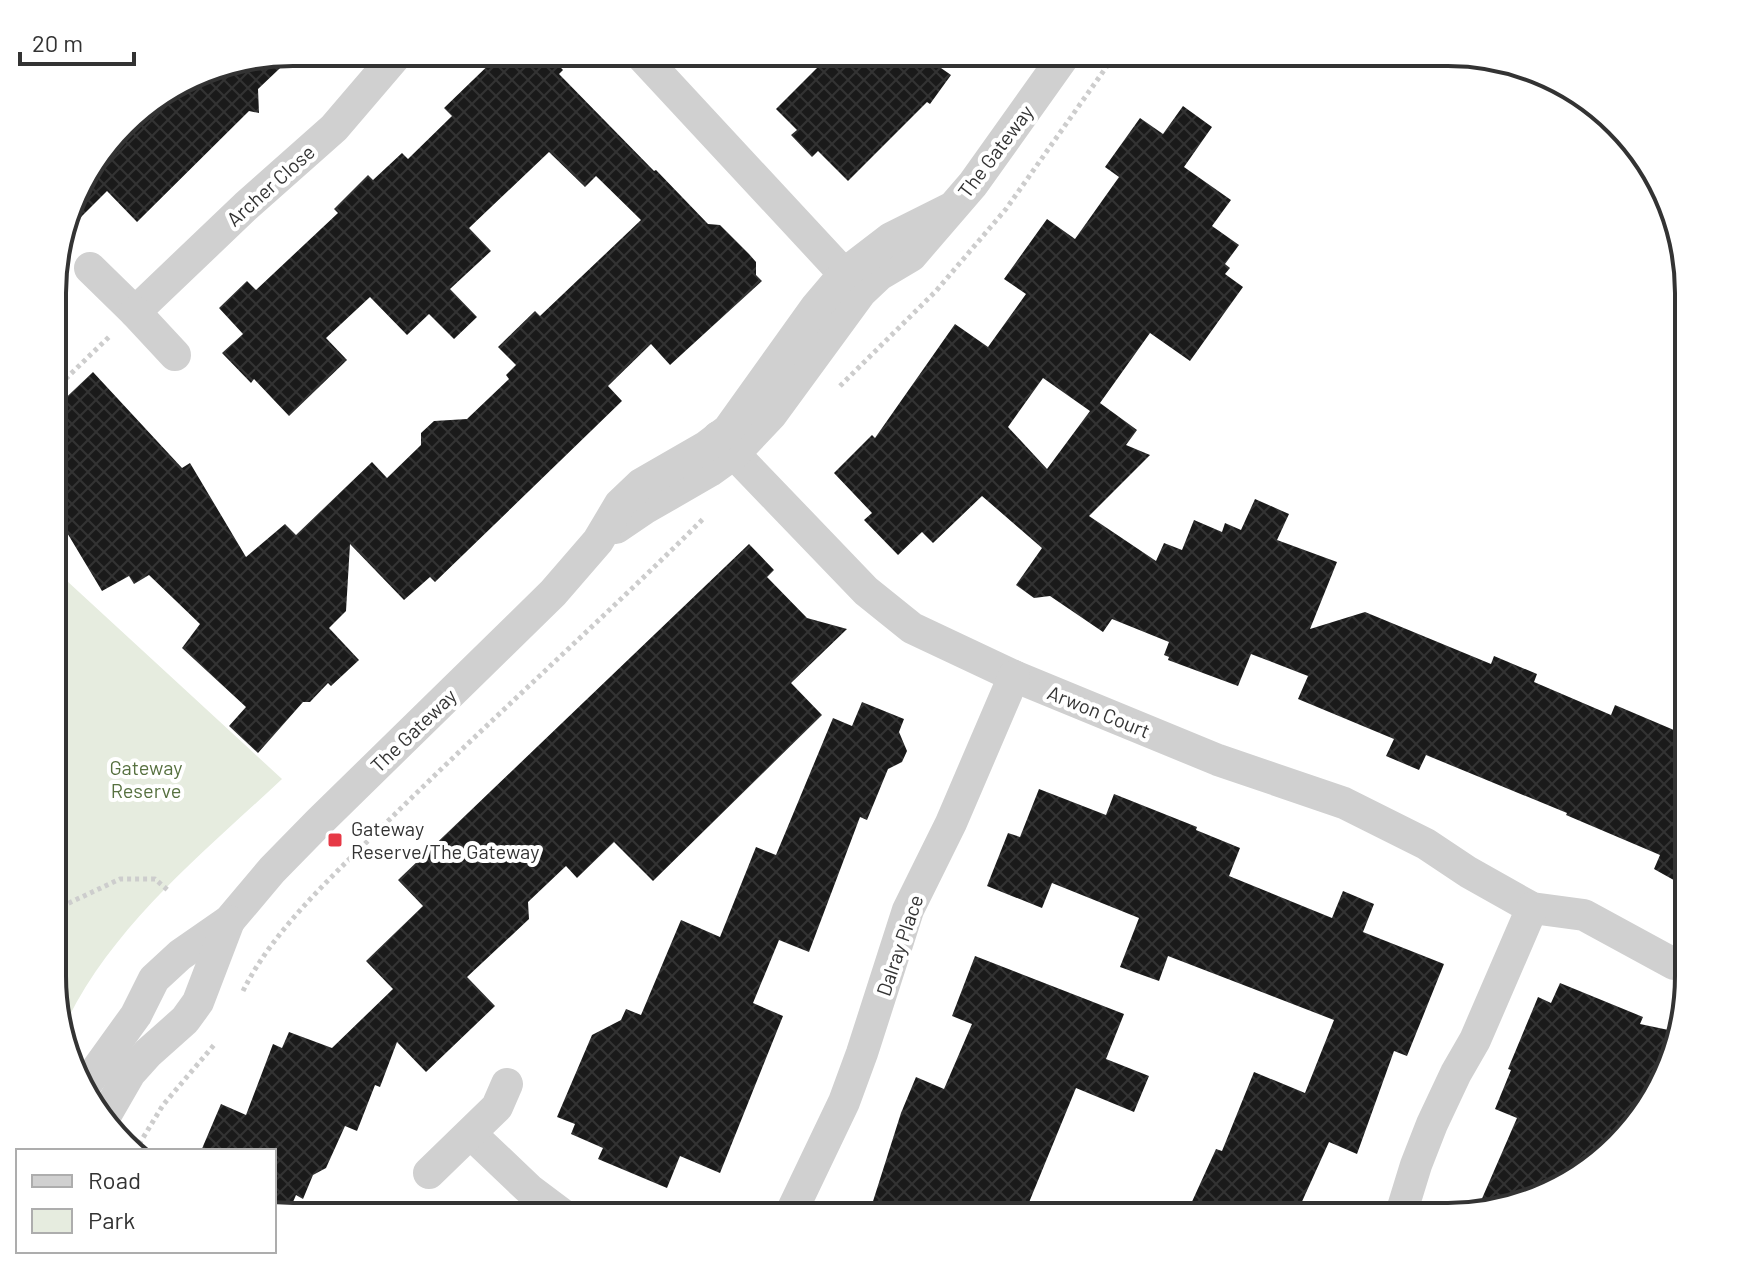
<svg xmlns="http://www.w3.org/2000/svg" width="1741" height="1269" viewBox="0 0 1741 1269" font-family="Barlow,sans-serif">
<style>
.park{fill:#e6ecdf}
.building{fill:url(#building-cross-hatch);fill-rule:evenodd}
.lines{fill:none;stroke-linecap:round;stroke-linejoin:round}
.path{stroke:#cdcdcd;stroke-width:5;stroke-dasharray:4 4;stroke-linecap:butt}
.minor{stroke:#d0d0d0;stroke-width:32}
.poi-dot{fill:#e63946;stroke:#fff;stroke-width:3}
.labels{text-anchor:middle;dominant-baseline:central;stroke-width:8;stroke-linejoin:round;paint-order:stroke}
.street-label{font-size:20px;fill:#333;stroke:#fff}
.park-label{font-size:20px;fill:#56703f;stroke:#fff}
.poi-label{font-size:20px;fill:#333;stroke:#fff;text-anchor:start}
.rim{fill:none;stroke:#333;stroke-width:4}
</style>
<defs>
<pattern id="building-cross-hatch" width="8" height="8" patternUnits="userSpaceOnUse" patternTransform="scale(2)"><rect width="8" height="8" fill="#1a1a1a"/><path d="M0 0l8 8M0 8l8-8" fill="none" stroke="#333"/></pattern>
</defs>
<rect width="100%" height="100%" fill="#fff"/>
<path class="park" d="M54,569L282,779C201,855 109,928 62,1031L54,1007Z"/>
<g class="building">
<polygon points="297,52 258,89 259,113 249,111 137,222 107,191 64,234 84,173 135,112 215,65"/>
<polygon points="502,52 546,52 563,70 559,74 654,171 656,170 708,224 720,225 749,254 756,262 756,275 762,281 670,365 651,344 608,386 622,401 435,582 430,577 404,600 350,544 346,611 329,628 359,660 331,686 328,683 310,702 303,702 258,753 229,726 246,707 182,648 200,624 149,575 134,584 129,576 102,591 54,511 54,409 93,372 182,468 190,463 246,557 285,524 296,535 372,462 387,478 421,445 421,433 434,421 467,419 509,379 506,375 516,365 498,347 535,311 540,316 641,220 596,176 585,187 549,152 469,228 491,251 450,289 477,317 454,339 429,314 407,335 370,297 326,338 347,360 289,416 254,379 251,383 222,353 243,334 219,308 247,281 256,290 338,213 334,209 368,175 373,180 402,153 408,159 452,116 444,108"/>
<polygon points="833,52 918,52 951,75 930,104 927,102 848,181 818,151 812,157 791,135 797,130 776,109"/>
<path d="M1183,106L1212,127L1184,167L1231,200L1212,226L1239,245L1225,264L1230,268L1225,274L1243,287L1190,361L1150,333L1100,403L1137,430L1126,445L1150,455L1089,516L1156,561L1164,543L1182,550L1194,520L1222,532L1225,523L1241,530L1255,499L1289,514L1277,540L1337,562L1310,629L1365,612L1491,664L1494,656L1537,674L1534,682L1611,715L1615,705L1688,736V888L1654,869L1660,855L1566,815L1567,813L1426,755L1419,770L1386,756L1394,739L1298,699L1308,676L1251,654L1238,686L1168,660L1169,657L1164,655L1169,642L1112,619L1103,632L1050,596L1034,598L1016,585L1042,548L982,496L933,543L922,532L898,555L864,520L872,513L834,473L872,435L875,438L955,324L988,347L1026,294L1004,279L1047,219L1075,239L1119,177L1105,167L1140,118L1163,134ZM1043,378L1090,411L1047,469L1008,427Z"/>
<polygon points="749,544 774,570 767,577 807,618 847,629 791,683 822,715 653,881 614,842 577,878 566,866 528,902 529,919 467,977 495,1006 426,1072 397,1042 380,1087 375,1085 357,1131 345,1126 326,1168 313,1175 303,1199 296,1195 287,1216 274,1216 274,1151 201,1151 221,1104 246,1115 273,1044 282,1048 289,1032 332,1048 393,989 366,961 423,906 398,880"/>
<polygon points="862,702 904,719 899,732 907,751 902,762 888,769 867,820 860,817 809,952 779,940 753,1003 783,1016 720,1173 680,1156 667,1188 598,1159 603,1148 571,1134 575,1124 557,1117 592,1035 621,1020 626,1009 641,1015 681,920 720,937 756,847 776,855 833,718 852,726"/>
<polygon points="1039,789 1106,815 1114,794 1197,827 1196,830 1240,848 1229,876 1332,918 1343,891 1374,904 1363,932 1444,964 1407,1056 1394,1051 1357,1154 1329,1142 1295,1217 1185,1217 1216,1149 1222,1151 1254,1072 1305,1093 1334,1020 1168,956 1159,981 1120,967 1139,918 1052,883 1042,908 987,886 1008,833 1020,837"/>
<polygon points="975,956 1124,1014 1106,1059 1149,1076 1134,1112 1076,1088 1023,1217 868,1217 901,1113 916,1077 944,1089 972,1024 952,1016"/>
<polygon points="1560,983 1643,1017 1640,1024 1678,1032 1671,1068 1639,1123 1554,1192 1477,1210 1517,1118 1495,1109 1511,1070 1508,1069 1538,997 1551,1003"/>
</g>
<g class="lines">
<g class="path">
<polyline points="840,386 936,291 1006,209 1117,52"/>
<polyline points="54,390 111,335"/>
<polyline points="54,910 120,879 155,879 170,892"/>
<path d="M243,991C274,928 338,871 388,821C492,718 601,621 704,518"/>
<polyline points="135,1151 163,1105 214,1045"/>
</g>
<g class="minor">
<polyline points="638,52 859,290"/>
<polyline points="90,268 135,312 246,206 334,128 399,52"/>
<polyline points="135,312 175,355"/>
<polyline points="718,437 866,591 912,628 1014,676 1218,760 1344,803 1426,844 1468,872 1532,908 1584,915 1674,964"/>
<polyline points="616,528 644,509 710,471 735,453 771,415 861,292 879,275 911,256 973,184 1067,52"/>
<polyline points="82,1090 136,1015 154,979 180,955 229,921 272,870 319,822 553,593 598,541 620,504 641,484 707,446 728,430 816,307 844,274 891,238 949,209"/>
<polyline points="104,1118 130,1073 148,1053 185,1020 198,1002 229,921"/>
<polyline points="471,1134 530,1190 566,1217"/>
<polyline points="429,1173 497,1107 507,1084"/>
<polyline points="789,1217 844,1102 862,1053 908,910 951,823 1014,676"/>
<polyline points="1400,1217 1416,1165 1432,1124 1456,1073 1475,1040 1532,908"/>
</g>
</g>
<rect class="poi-dot" x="327" y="832" width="16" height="16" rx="4"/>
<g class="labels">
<g class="street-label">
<text transform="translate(995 151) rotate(-53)">The Gateway</text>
<text transform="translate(270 185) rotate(-42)">Archer Close</text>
<text transform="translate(1099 711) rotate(22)">Arwon Court</text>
<text transform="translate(413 730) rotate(-44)">The Gateway</text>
<text transform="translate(899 945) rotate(-71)">Dalray Place</text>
</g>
<g class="park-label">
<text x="146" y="767">Gateway<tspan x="146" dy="23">Reserve</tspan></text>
</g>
<g class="poi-label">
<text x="351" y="828">Gateway<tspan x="351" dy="23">Reserve/The Gateway</tspan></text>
</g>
</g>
<path d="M0 0H1741V1269H0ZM293 66H1448A227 227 0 0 1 1675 293V976A227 227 0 0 1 1448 1203H293A227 227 0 0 1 66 976V293A227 227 0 0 1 293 66Z" fill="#fff" fill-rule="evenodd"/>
<path class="rim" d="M293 66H1448A227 227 0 0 1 1675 293V976A227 227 0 0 1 1448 1203H293A227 227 0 0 1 66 976V293A227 227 0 0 1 293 66Z"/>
<rect x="16" y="1149" width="260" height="104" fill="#ffffff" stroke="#adadad" stroke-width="2"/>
<rect x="32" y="1175" width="40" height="12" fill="#d0d0d0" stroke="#adadad" stroke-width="2"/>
<text x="88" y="1189" font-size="24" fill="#333333">Road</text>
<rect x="32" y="1209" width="40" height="24" fill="#e6ecdf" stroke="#adadad" stroke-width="2"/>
<text x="88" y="1229" font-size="24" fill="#333333">Park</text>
<path d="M20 52v12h114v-12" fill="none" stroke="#333333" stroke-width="4"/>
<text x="32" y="52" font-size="24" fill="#333333" stroke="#ffffff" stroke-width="6" paint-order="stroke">20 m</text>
</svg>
